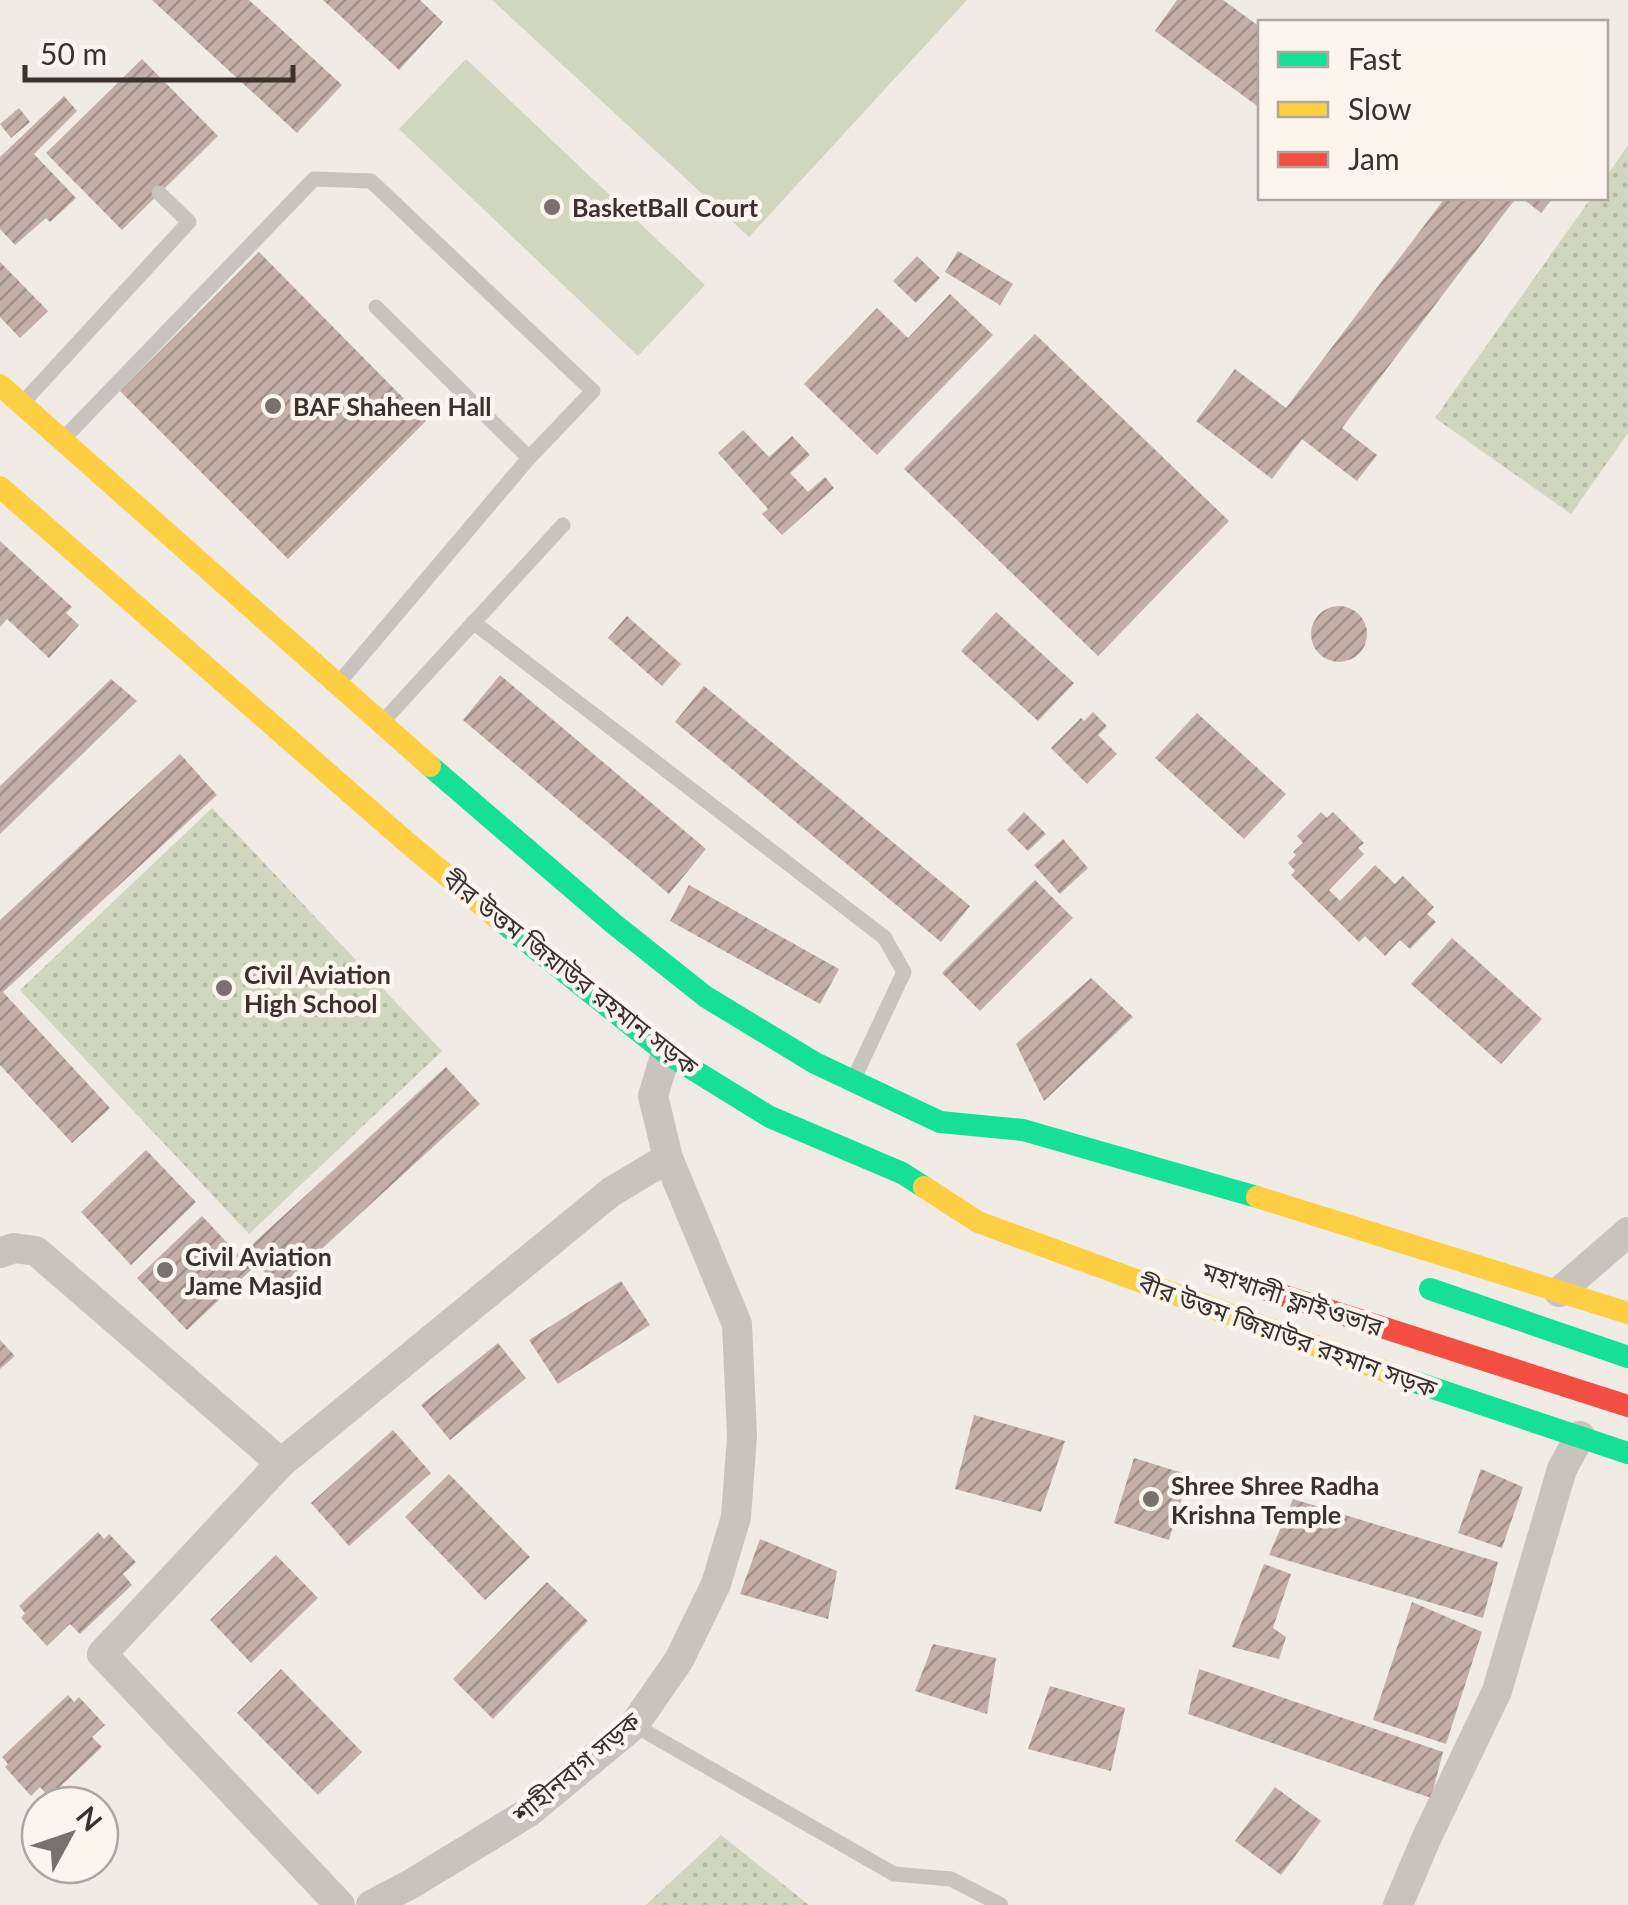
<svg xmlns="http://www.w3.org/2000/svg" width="1628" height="1905" viewBox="0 0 1628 1905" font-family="Lato,'Noto Sans Bengali',sans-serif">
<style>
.grass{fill:url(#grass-dots)}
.pitch{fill:#d1d6bf}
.building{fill:url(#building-hatch)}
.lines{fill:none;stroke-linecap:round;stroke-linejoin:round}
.lane{stroke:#c9c3be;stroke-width:15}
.street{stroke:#c9c3be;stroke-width:30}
.fast{stroke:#16e098;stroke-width:22}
.slow{stroke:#ffcf43;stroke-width:22}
.jam{stroke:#f24e42;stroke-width:22}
.poi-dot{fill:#7a716c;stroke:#fbf5ee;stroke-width:4}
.labels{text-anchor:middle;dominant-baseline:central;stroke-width:9;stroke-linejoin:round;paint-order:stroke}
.poi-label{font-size:25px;font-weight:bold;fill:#3b302b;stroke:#fbf5ee;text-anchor:start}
.street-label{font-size:25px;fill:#3b302b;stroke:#fbf5ee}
</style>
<defs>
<pattern id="grass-dots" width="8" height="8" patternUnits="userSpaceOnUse" patternTransform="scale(2.5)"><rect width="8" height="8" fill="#d1d6bf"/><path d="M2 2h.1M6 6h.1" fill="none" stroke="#b4b8a4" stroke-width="1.8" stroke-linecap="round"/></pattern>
<pattern id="building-hatch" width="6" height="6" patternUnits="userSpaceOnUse" patternTransform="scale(2.5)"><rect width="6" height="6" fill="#c3afa7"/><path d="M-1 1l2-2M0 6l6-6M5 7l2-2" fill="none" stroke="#a08f88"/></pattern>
</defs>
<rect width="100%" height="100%" fill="#f0ebe5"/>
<g class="grass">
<polygon points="1628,145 1628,433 1571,514 1435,418 1591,198 1606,198 1606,177"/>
<polygon points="212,808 442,1051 249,1234 20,990"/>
<polygon points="721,1835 809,1905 646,1905"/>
</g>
<g class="pitch">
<polygon points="492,0 967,0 749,237"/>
<polygon points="466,59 705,285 638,356 399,129"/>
</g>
<g class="building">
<polygon points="152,0 249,0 342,85 297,133"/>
<polygon points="323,0 420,0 443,22 399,70"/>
<polygon points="1177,0 1223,0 1260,27 1260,108 1155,31"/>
<polygon points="142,59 218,136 122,230 46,153"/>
<polygon points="64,96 77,111 34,154 76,198 50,222 46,218 15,245 0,229 0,157"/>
<polygon points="19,108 30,122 11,138 0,124"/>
<polygon points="1445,198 1516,198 1342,428 1377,455 1357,481 1302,439 1272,479 1196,421 1235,369 1286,408"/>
<polygon points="1522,198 1553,198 1541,213"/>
<polygon points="958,251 1013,284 1000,305 945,272"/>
<polygon points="259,252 426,421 288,559 120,391"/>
<polygon points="917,256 940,278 916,303 893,281"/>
<polygon points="0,262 48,311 20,338 0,317"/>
<polygon points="950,294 993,335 877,455 804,384 877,308 908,338"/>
<polygon points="1035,334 1229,521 1098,656 904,469"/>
<polygon points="743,430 769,457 792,436 810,455 790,473 808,492 825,477 834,488 782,535 762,514 768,509 718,453"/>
<polygon points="0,541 72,607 66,613 79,625 49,658 7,619 0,627"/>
<circle cx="1339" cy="634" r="28"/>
<polygon points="996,612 1074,683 1038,721 961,651"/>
<polygon points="627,616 681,664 662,686 608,638"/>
<polygon points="500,675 706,849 669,894 463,720"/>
<polygon points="111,679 137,701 0,834 0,786"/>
<polygon points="704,686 970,906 941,942 675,722"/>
<polygon points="1093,712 1107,726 1098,735 1117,754 1087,784 1051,748 1081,718 1084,721"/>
<polygon points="1197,713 1286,794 1244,839 1155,758"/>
<polygon points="180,754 217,795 3,992 110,1108 72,1143 0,1065 0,920"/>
<polygon points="1024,812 1046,834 1028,851 1007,830"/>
<polygon points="1321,812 1327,818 1333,812 1364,843 1358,848 1364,854 1329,890 1340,901 1375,865 1395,884 1403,876 1434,907 1427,914 1436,922 1410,949 1400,940 1385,956 1365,936 1359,942 1291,875 1295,871 1288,863 1296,855 1293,852 1303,843 1297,836"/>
<polygon points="1063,839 1088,868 1060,894 1034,865"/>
<polygon points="1035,880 1073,918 980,1011 942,973"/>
<polygon points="689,885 839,969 820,1004 670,921"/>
<polygon points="1452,938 1542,1019 1501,1064 1411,984"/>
<polygon points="1091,978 1133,1017 1044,1101 1016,1044"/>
<polygon points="446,1067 480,1104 279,1288 245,1251"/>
<polygon points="146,1150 196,1202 131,1265 81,1212"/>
<polygon points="202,1216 252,1269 187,1330 137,1278"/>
<polygon points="621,1281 650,1325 558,1384 529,1340"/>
<polygon points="0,1340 15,1356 0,1369"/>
<polygon points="498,1343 526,1378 450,1440 421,1405"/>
<polygon points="974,1415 1065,1441 1041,1512 955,1489"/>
<polygon points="393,1430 431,1473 349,1546 311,1503"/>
<polygon points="1134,1458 1189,1475 1169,1540 1114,1523"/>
<polygon points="1481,1469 1523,1487 1502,1548 1458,1533"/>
<polygon points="449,1474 530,1557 485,1600 405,1517"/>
<polygon points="1293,1499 1498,1562 1483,1618 1269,1555"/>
<polygon points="98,1532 104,1539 109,1534 136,1562 123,1574 132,1585 80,1634 70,1624 47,1646 21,1618 25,1613 19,1606"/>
<polygon points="760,1539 837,1571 828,1619 740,1594"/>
<polygon points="276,1555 318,1598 251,1663 210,1620"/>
<polygon points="1264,1564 1291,1574 1273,1628 1286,1637 1279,1659 1232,1647"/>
<polygon points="547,1582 588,1621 493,1719 453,1679"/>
<polygon points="1412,1602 1482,1632 1446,1744 1373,1720"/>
<polygon points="933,1644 996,1658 987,1714 915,1691"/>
<polygon points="281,1669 362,1752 318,1795 237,1713"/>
<polygon points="1199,1669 1443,1752 1431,1798 1188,1714"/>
<polygon points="1050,1686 1125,1708 1111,1771 1028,1749"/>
<polygon points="68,1695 74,1702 79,1697 105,1725 92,1737 102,1747 49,1797 40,1787 31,1796 5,1767 8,1764 2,1757"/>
<polygon points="1275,1787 1321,1821 1281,1875 1235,1841"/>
</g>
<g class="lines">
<g class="lane">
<polyline points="376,307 529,458"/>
<polyline points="28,397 189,222 159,193"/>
<polyline points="69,433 314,179 371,181 593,391 529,458 342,679"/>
<polyline points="473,622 885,938"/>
<polyline points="387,717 563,525"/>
<polyline points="857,1072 904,972 884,937"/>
<polyline points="634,1725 894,1874 951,1879 1001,1905"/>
</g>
<g class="street">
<polyline points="0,1253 14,1248 36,1251 281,1463"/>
<polyline points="1559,1292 1628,1232"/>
<polyline points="340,1905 102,1654 281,1463 611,1192 668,1158"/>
<polyline points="371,1905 411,1884 529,1812 634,1725 679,1660 716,1584 736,1517 742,1436 737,1324 668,1158 653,1096 666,1053"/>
<polyline points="1398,1905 1426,1839 1497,1691 1562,1469 1580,1436"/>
</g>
<g class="fast">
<polyline points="430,766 614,924 706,997 815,1063 940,1122 1023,1130 1257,1197"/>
<polyline points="496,917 666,1053 770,1117 902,1173 924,1187"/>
<polyline points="1430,1289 1628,1357"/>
<polyline points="1409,1380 1628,1453"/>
</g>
<g class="slow">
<polyline points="0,385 430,766"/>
<polyline points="0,487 403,839 496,917"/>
<polyline points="924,1187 978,1222 1409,1380"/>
<polyline points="1257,1197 1628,1313"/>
</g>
<polyline class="jam" points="1269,1291 1628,1406"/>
</g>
<g class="poi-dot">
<circle cx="552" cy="207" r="10"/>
<circle cx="273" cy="406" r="10"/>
<circle cx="224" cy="988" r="10"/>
<circle cx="165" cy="1270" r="10"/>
<circle cx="1151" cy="1499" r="10"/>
</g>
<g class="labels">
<g class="poi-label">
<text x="572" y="207">BasketBall Court</text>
<text x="293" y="406">BAF Shaheen Hall</text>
<text x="244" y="974">Civil Aviation<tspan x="244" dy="29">High School</tspan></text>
<text x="185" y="1256">Civil Aviation<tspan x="185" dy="29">Jame Masjid</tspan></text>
<text x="1171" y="1485">Shree Shree Radha<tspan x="1171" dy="29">Krishna Temple</tspan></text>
</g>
<g class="street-label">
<text transform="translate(571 972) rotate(38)">বীর উত্তম জিয়াউর রহমান সড়ক</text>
<text transform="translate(1293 1298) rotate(18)">মহাখালী ফ্লাইওভার</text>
<text transform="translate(1288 1335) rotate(20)">বীর উত্তম জিয়াউর রহমান সড়ক</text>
<text transform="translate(576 1767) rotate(-40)">শাহীনবাগ সড়ক</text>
</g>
</g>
<rect x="1258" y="20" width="350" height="180" fill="#fbf5ee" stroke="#aea6a0" stroke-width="2.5"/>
<rect x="1278" y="52" width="50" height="15" fill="#16e098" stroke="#aea6a0" stroke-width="2.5"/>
<text x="1348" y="70" font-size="30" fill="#3b302b">Fast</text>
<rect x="1278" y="102" width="50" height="15" fill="#ffcf43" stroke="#aea6a0" stroke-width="2.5"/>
<text x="1348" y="120" font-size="30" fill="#3b302b">Slow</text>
<rect x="1278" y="152" width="50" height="15" fill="#f24e42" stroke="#aea6a0" stroke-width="2.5"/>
<text x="1348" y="170" font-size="30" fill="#3b302b">Jam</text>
<g transform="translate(70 1835) rotate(50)"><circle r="48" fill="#fbf5ee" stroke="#aea6a0" stroke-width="2.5"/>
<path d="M0-8L18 38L0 25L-18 38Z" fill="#7a716c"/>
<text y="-15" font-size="28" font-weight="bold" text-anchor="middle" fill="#3b302b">N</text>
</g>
<path d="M25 65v15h268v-15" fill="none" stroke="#3b302b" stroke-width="5"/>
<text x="40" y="65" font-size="30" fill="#3b302b" stroke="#fbf5ee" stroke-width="8" paint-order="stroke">50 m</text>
</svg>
